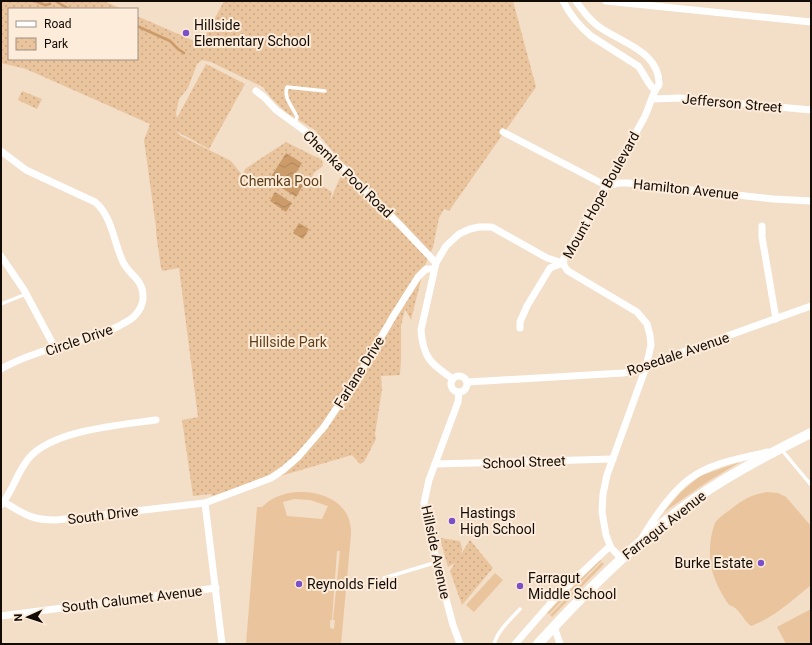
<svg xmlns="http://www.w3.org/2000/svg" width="812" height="645" viewBox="0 0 812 645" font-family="Roboto,sans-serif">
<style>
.grass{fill:#eac49d;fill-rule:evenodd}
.park{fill:url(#park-dots);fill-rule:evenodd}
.water{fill:url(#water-waves)}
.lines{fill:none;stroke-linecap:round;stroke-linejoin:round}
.stream{stroke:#cb9b69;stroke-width:2.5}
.service{stroke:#fff;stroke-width:3.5}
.minor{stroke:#fff;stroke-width:7}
.secondary{stroke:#fff;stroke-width:10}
.poi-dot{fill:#7b4fc7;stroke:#fdecda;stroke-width:1.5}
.labels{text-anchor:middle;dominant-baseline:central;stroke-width:4;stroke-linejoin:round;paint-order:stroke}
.poi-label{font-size:14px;fill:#130c06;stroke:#fdecda;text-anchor:start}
.street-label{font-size:14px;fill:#130c06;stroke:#fdecda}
.park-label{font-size:14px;fill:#603f18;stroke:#fdecda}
</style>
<defs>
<pattern id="park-dots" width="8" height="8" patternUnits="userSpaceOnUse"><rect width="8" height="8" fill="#eac49d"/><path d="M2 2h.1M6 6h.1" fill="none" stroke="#c8a786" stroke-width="1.8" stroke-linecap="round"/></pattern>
<pattern id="water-waves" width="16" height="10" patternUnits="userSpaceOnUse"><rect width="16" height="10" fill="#cb9b69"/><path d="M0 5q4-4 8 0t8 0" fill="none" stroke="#ad845a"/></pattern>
</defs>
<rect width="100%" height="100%" fill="#f3dec8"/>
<g class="grass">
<polygon points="740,462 707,482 664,512 681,492 700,476"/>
<path d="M298,492C325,491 352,504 351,534L341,644H246L257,507H262C272,497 284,493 298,492ZM294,499L310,500L328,506L322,519L287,516L283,502ZM337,551H340L333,620H335L334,629L330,628V620H332Z"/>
<path d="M767,492L778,493L786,497L811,526V585C793,600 773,618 751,626C743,620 739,607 729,605C714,582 707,566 711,538C712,533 713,527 715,523C719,517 726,513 731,509C744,499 751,495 767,492Z"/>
<polygon points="601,559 601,561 549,614 547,613"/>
<polygon points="602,562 604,564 552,617 550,615"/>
<polygon points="495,573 503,580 474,612 466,605"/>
<polygon points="811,609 811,644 786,644 777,627"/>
</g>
<g class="park">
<path d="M1,1H104L122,9H9V59H137V16L201,44L224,1H513L536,87L449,211L444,209L439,218L433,247L424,268L411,320L405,309L401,326V360L400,375L381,376L382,389L375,434L376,439L364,462L360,464L352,455L212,496L211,494L193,496L182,420L198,417L179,268L162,271C160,265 160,260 159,254C158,245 156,237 156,227L144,140L150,124L26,69L1,63ZM202,60L211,62L263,87L272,99L286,112L315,130L335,154L342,173L330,201L332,192L311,179L314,173L323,166L322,160L286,142L245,169L243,176L231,161L181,136L176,131L209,149L245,84L206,64L177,118L176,113L179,99L188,88L197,64Z"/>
<polygon points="22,91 42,99 37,109 18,100"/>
<polygon points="440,538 460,541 462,548 461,554 470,540 493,568 462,605 450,571 455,563 448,567"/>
</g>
<g class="water">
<polygon points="286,153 302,163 294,176 301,180 303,178 306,180 296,197 269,180"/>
<polygon points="275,192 292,203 286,212 270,201"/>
<polygon points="299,223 309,229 303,239 293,233"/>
</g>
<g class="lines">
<g class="stream">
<polyline points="35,1 45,5 50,4"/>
<polyline points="57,2 69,9"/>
<polyline points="137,26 170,41 178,49 184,53"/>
</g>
<g class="service">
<path d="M295,123L297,117C293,107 283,98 287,87L325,91"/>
<polyline points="1,304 26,294"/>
<polyline points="781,449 811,485"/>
<polyline points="384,578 437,562"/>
<path d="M494,644C498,630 511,619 520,609"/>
</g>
<g class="minor">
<path d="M563,1C570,15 579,26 591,36L638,66C644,73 647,84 655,90"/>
<path d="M576,1C582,10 590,20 598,26C621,43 660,51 659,85C652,92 649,110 643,120C617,166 591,213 564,258C563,264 564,267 568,271L637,312L647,324L650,335L651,345L646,367L607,475L603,494L602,512L606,535L611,548L621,558"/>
<polyline points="606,1 811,22"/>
<polyline points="256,91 264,97 276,110 309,134 401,226 436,263"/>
<polyline points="653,99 680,98 811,110"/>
<polyline points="503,132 607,186 618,183 628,183 773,199 811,201"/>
<path d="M1,151L26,170L95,202C112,216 114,243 123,262C129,275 142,278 143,295C144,306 136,317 126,322C112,331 97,335 81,340C56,347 23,356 1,369"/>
<polyline points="762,226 762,237 776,319"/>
<polyline points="1,256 24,290 55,348"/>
<polyline points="520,328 520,322 527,306 550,268 563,263"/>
<circle cx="459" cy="384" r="8"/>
<path d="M453,379C431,364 423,358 421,330L436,263L446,246L459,234L470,229L479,227H492L547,258L563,263"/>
<polyline points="468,382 623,373 635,371 663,359 811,306"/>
<polyline points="459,392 458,402 429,480 424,503 426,518 442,584 453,625 460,644"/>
<polyline points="435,464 613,459"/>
<path d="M4,502C24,514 31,520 56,520L205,503L250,486L271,478L283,470L298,457L324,427L360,373L394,315L418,277L426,269H434"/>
<polyline points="205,503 222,644"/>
<path d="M1,505C13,491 17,472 29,458C53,430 120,425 156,420"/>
<path d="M642,538C654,518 669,495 688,480C710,463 741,458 768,452"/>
<polyline points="1,616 216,588"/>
<polyline points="554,626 560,644"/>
<polyline points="515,644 557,596 610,546"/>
</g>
<path class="secondary" d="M538,644C582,596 626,551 677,512C718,480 765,456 811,433"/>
</g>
<g class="poi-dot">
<circle cx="186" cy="33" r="4"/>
<circle cx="452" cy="521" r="4"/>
<circle cx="761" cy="563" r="4"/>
<circle cx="299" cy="584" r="4"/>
<circle cx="520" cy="586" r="4"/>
</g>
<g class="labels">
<g class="poi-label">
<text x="194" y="25">Hillside<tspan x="194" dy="16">Elementary School</tspan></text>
<text x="460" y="513">Hastings<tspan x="460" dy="16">High School</tspan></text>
<text x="753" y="563" text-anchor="end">Burke Estate</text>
<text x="528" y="578">Farragut<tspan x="528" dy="16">Middle School</tspan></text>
<text x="307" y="584">Reynolds Field</text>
</g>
<g class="street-label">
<text transform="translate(732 103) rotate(5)">Jefferson Street</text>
<text transform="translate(348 174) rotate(44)">Chemka Pool Road</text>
<text transform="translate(686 189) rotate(6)">Hamilton Avenue</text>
<text transform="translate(601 195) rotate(-61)">Mount Hope Boulevard</text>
<text transform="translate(79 340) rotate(-19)">Circle Drive</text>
<text transform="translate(678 354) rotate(-19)">Rosedale Avenue</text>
<text transform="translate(359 372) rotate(-58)">Farlane Drive</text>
<text transform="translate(524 462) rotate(-2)">School Street</text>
<text transform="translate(103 515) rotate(-7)">South Drive</text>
<text transform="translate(664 525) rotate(-38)">Farragut Avenue</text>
<text transform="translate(436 552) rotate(78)">Hillside Avenue</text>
<text transform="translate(132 599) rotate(-7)">South Calumet Avenue</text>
</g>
<g class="park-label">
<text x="281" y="181">Chemka Pool</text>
<text x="288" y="342">Hillside Park</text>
</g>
</g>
<rect width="812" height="645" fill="none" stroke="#130c06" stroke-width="4"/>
<rect x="8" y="8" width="130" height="52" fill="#fdecda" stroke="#9f9285"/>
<rect x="16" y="21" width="20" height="6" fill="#ffffff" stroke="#9f9285"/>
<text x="44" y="28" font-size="12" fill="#130c06">Road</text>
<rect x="16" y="38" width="20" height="12" fill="url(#park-dots)" stroke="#9f9285"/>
<text x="44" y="48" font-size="12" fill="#130c06">Park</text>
<g transform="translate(28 617) rotate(267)" stroke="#fdecda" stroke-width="3" paint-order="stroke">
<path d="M0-3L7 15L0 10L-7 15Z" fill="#130c06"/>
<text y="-6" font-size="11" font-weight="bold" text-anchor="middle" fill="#130c06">N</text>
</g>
</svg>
